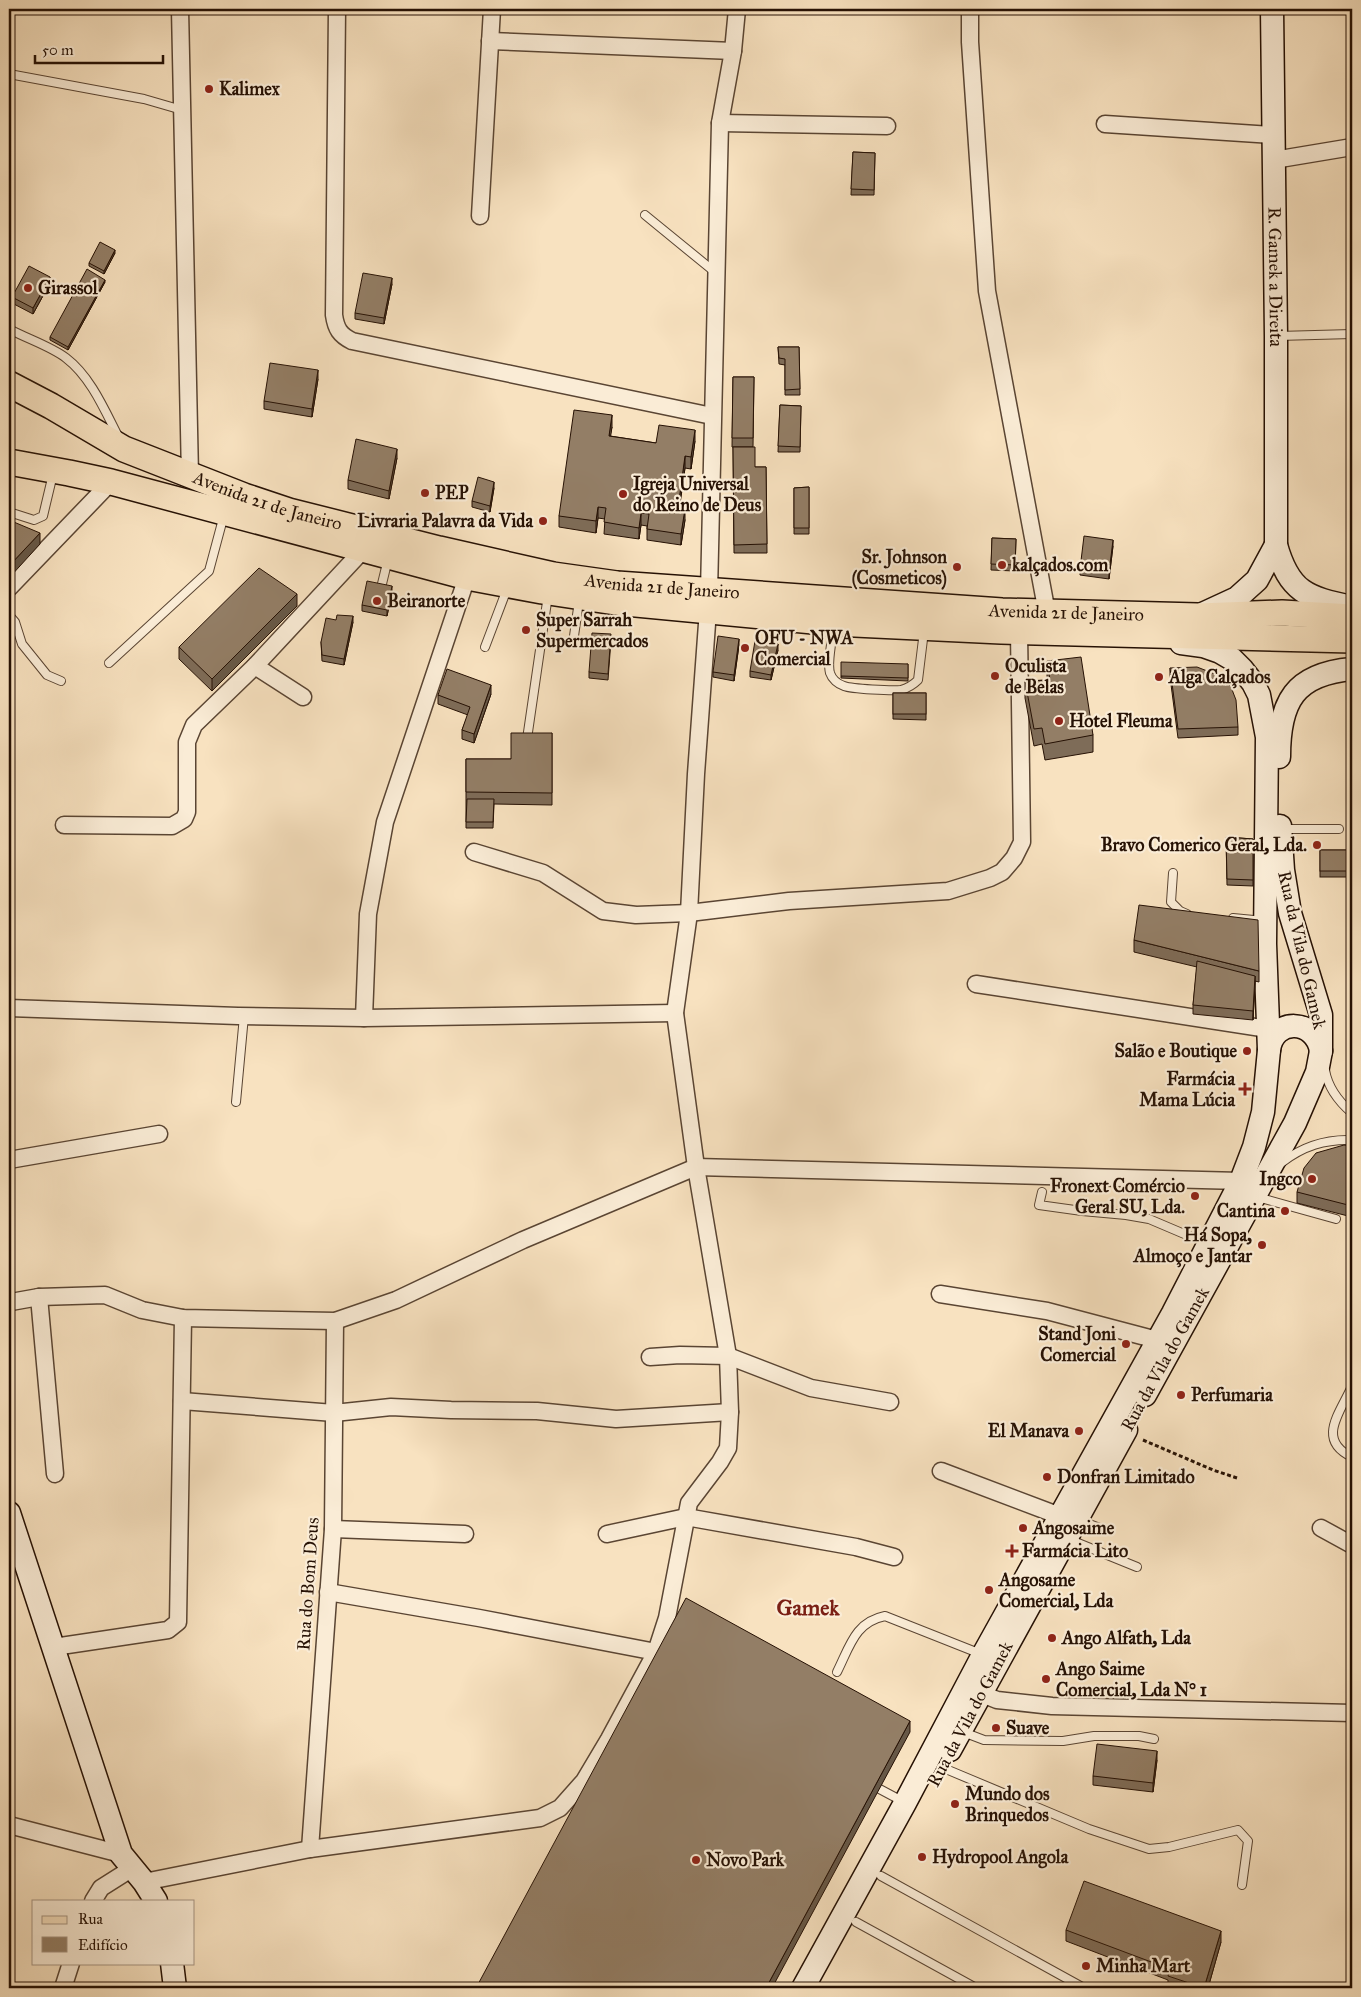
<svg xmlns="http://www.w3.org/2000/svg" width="1361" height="1997" viewBox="0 0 1361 1997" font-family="'IM FELL Great Primer',serif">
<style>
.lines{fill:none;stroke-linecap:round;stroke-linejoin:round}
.lane-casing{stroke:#5a4533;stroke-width:10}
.street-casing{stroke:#5a4533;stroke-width:19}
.secondary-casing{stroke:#261104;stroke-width:25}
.primary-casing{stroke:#261104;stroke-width:28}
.path{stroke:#261104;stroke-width:3;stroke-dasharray:4 2.5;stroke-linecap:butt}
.lane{stroke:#faecd6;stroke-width:8}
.street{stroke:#faecd6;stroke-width:16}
.secondary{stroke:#faecd6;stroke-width:22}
.primary{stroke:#f8e2c0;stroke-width:25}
.wall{fill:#7e6c58;stroke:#261104}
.shaded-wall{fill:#675847;stroke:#261104}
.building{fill:#937e66;stroke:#261104}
.poi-dot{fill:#8f2418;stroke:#faecd6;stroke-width:2}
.labels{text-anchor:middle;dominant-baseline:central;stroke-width:4.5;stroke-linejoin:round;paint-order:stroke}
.poi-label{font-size:18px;font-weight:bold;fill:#261104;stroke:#faecd6;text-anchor:start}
.street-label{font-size:18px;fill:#261104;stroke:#faecd6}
.district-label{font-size:22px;font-weight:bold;fill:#7a1f14;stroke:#faecd6}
</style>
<rect width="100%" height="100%" fill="#f8e2c0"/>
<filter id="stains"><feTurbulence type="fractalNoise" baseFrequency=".004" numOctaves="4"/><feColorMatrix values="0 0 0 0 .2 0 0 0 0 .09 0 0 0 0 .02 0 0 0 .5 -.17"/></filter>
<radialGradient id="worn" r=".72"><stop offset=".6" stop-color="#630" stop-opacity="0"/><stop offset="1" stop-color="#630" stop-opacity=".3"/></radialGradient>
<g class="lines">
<g class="lane-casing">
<g id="lane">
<polyline points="9,74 144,99 182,110"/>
<polyline points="645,215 716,273"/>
<path d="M9,331L11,330C28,339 52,347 66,358C91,377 105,411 119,438"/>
<polyline points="1278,336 1352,334"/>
<polyline points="9,512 34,520 43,516 53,474"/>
<polyline points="380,592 388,559"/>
<polyline points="9,615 15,622 22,644 47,675 61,681"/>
<path d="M834,627C832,639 827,662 830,673C832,679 838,684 844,686C852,689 892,691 901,690C908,688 913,685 918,680L924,631"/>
<polyline points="574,636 579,601"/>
<polyline points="485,647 507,589"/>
<polyline points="109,663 209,571 224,515"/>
<polyline points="527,739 548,595"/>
<polyline points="1283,829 1339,829"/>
<polyline points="1173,873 1171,902 1180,911 1187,914"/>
<polyline points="1233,918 1264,921"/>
<path d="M1325,1070C1328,1088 1338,1101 1352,1113"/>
<polyline points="236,1102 244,1016"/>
<path d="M1281,1163C1303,1146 1325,1139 1352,1140"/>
<polyline points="1042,1192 1039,1205 1082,1211 1126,1215 1149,1219 1189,1236 1209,1239"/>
<polyline points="1257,1197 1336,1219"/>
<path d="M1352,1386C1340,1413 1316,1440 1352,1457"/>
<polyline points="1079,1520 1102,1529"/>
<polyline points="1068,1539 1137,1567"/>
<path d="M837,1672C850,1646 855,1622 885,1616L981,1654"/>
<polyline points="963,1732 984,1740 1063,1741 1094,1736 1139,1736 1154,1739"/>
<polyline points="941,1767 1089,1829 1149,1849 1169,1847 1238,1830 1248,1841 1242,1885"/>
<polyline points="872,1785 904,1802"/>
<polyline points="881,1876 1084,1988"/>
<polyline points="856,1922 976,1988"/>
</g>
</g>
<g class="street-casing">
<g id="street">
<polyline points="180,9 190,476"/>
<path d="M337,9L334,315C336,329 340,335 352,341L712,416"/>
<polyline points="970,9 970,42 987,291 1047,613"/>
<polyline points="490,41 733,51"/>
<polyline points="720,123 887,126"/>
<polyline points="1105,124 1273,135"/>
<polyline points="1274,160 1352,147"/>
<polyline points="480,216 492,9"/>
<polyline points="9,588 111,482"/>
<polyline points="709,592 720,123 733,51 737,9"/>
<polyline points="255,666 303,697"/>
<polyline points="64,825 172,826 184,819 187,812 187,742 194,725 255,666 363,550"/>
<polyline points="474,852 543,873 603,911 636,915 689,913 789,901 948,891 990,878 1002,872 1014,858 1022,842 1019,632"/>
<polyline points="976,984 1268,1029"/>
<polyline points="9,1008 238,1016 364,1018 675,1013"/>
<polyline points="364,1018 368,914 385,822 467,577"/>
<polyline points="9,1160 159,1134"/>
<polyline points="940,1294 1047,1311 1157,1340"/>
<polyline points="39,1297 55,1474"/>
<polyline points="11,1302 39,1297 105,1295 142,1310 183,1318 335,1321 396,1300 523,1240 696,1167 1241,1181"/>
<polyline points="650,1357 680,1355 728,1356 811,1388 890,1402"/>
<polyline points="182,1401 334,1413 391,1407 451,1410 537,1411 616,1419 730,1412"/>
<polyline points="941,1471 1060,1516"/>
<polyline points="1321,1528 1352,1545"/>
<polyline points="333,1529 465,1534"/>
<polyline points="607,1534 686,1517 856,1547 894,1557"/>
<polyline points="328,1592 479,1618 656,1652"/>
<polyline points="54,1647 168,1630 178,1622 183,1318"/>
<polyline points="982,1694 997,1700 1052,1706 1352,1713"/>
<polyline points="9,1825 121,1854"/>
<polyline points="310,1849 333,1529 335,1321"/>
<polyline points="144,1882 310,1849 540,1818 560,1808 584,1781 609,1739 656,1652 667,1618 689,1503 720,1462 728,1448 730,1412 728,1356 696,1167 675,1013 689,913 696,774 708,610"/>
<polyline points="93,1901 101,1888 131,1869"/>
<polyline points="63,1988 71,1963"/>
</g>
</g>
<g class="secondary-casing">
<g id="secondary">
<path id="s1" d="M1272,9L1276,336V545C1289,592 1307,598 1352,607"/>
<polyline points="1198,616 1237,598 1257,580 1276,545"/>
<path d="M1279,757C1279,701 1295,674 1352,669"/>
<path d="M1269,1050C1273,1017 1316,1019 1321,1051"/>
<polyline points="1145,1395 1295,1123 1317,1072 1321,1051 1321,1015 1290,913 1283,870 1280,826"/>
<polyline points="9,1513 121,1854 144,1882 156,1901"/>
<polyline points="950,1750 1126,1430"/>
<polyline points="172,1963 175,1988"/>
<polyline points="803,1988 905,1803 983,1655 1173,1313 1241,1181 1254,1147 1263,1112 1269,1050 1265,944 1267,737 1259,695 1253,683 1242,669 1232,659 1220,652 1203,646 1181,643"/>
</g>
</g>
<g class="primary-casing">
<g id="primary">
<path id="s2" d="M9,384L51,406L124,449L244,496L289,511L439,549L553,575L617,584L1002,611L1198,616L1282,613L1352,617"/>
<polyline points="9,462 69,473 111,482 467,577 542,591 615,602 834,623 1001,631 1352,640"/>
</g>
</g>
<polyline class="path" points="1143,1440 1213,1470 1237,1478"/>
<use href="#lane" class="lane"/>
<use href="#street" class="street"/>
<use href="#secondary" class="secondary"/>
<use href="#primary" class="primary"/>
</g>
<g class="wall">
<polygon points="853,152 875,153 874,195 851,195"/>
<polygon points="115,253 104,274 89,266 89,263"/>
<polygon points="105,282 68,350 50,340 50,337"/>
<polygon points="50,283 33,314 12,303 12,297"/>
<polygon points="392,284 384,324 355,319 355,313"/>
<polygon points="778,347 799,347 800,395 785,395 785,365 779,364"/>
<polygon points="733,377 754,377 753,447 732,447"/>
<polygon points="318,379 312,417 264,409 264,401"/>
<polygon points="780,405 801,406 800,452 778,452"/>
<polygon points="612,427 610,436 656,443 695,441 691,469 685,468 679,508 685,520 681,545 647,540 647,526 641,525 639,539 604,534 605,519 598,518 596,533 559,527 559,516"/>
<polygon points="733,447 755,467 766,467 767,553 734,553"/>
<polygon points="397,458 389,499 348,489 348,480"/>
<polygon points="809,487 809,534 794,534 794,488"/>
<polygon points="494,488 490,512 472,507 472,501"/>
<polygon points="992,538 1016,539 1015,571 991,570"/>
<polygon points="1113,546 1109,579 1080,575 1080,569"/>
<polygon points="392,592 387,616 362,611 362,605"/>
<polygon points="297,606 212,691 179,659 179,647"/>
<polygon points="336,620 353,622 344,665 322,661 321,642"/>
<polygon points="611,640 608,680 589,678 589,672"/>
<polygon points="739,645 734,681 713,677 713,672"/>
<polygon points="778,650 771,680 750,677 750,671"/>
<polygon points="1047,661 1093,735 1093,752 1045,760 1042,744 1034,746 1025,698 1025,681 1047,680"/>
<polygon points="908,664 908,681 841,678 841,676"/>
<polygon points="1170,668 1238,727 1238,735 1178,738 1170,677"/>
<polygon points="893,693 926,693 926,720 893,719"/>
<polygon points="491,694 474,743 462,739 462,730 468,715 438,704 438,695"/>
<polygon points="552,733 552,805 494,804 493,828 466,828 466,759 511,759"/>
<polygon points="1226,837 1253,839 1253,886 1227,885"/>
<rect x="1320" y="850" width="32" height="27"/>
<polygon points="1134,940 1259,971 1259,982 1255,981 1253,1020 1193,1014 1193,1005 1197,967 1134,952"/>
<polygon points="1352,1146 1352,1217 1297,1203 1297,1192"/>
<polygon points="1157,1760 1153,1792 1093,1785 1093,1776"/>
<polygon points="1066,1930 1221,1942 1208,1988 1170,1988 1168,1987 1168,1980 1066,1941"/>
</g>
<g class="shaded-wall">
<polygon points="115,250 115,253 104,274 104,271"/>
<polygon points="50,277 50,283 33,314 33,308"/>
<polygon points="392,278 392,284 384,324 384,318"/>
<polygon points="105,280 105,282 68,350 68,347"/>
<polygon points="318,370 318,379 312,417 312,409"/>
<polygon points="612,415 612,427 609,447 609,436"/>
<polygon points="695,430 695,441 691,469 691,457"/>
<polygon points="397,449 397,458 389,499 389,491"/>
<polygon points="685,456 685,468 678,519 678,508"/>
<polygon points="494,482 494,488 490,512 490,506"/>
<polygon points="598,507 598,518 596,533 596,521"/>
<polygon points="685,509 685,520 681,545 681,534"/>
<polygon points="641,513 641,525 639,539 639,528"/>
<polygon points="40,533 40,544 9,578 9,566"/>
<polygon points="1113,540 1113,546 1109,579 1109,573"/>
<polygon points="392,586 392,592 387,616 387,610"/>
<polygon points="297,594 297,606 212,691 212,679"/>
<polygon points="353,616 353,622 344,665 344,659"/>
<polygon points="739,639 739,645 734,681 734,675"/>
<polygon points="778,644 778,650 771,680 771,675"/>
<polygon points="491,685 491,694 474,743 474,734"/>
<polygon points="1255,976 1255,984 1253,1020 1253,1011"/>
<polygon points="910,1721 910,1732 772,1988 766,1988"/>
<polygon points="1157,1751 1157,1760 1153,1792 1153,1783"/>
<polygon points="1221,1931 1221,1942 1208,1988 1204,1988"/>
</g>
<g class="building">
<polygon points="853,152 875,153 874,190 851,189"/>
<polygon points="100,242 115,250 104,271 89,263"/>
<polygon points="29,266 50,277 33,308 12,297"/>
<polygon points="87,269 105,280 68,347 50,337"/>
<polygon points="363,273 392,278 384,318 355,313"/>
<polygon points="778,347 799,347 800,389 785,390 785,359 779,358"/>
<polygon points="270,363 318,370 312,409 264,401"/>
<polygon points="733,377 754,377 753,438 732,438"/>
<polygon points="780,405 801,406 800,447 778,446"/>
<polygon points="574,410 612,415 609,436 656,443 659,425 695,430 691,457 685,456 678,508 685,509 681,534 647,529 649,514 641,513 639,528 604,522 606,508 598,507 596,521 559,516"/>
<polygon points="356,439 397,449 389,491 348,480"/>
<polygon points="733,447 755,447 755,467 766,467 767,544 734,545"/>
<polygon points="478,477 494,482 490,506 472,501"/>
<polygon points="809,487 809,528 794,528 794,488"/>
<polygon points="9,520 40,533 9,566"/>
<polygon points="1084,536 1113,540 1109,573 1080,569"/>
<polygon points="992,538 1016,539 1015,565 991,564"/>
<polygon points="259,568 297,594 212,679 179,647"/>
<polygon points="367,581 392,586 387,610 362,605"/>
<polygon points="337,615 353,616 344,659 322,655 321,642 326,618 336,620"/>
<polygon points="592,633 611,634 608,674 589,672"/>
<polygon points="718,636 739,639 734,675 713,672"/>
<polygon points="755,641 778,644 771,675 750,671"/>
<polygon points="1081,657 1093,735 1045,744 1042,728 1034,729 1025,681 1050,680 1047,661"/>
<polygon points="841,662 908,664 908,678 841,676"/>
<polygon points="1197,667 1220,676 1231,687 1236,700 1238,727 1178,729 1170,668"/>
<polygon points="447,669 491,685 474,734 462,730 470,707 438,695"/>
<rect x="893" y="693" width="33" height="21"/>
<polygon points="511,733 552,733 552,793 466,792 466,759 511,759"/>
<polygon points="467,799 494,799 493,822 466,822"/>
<polygon points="1226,837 1253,839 1253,880 1227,879"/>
<rect x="1320" y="850" width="32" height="21"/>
<polygon points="1139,905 1258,920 1259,971 1134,940"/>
<polygon points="1197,961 1255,976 1253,1011 1193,1005"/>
<polygon points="1344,1145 1352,1146 1352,1206 1297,1192 1304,1168 1316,1153"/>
<polygon points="686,1598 910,1721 766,1988 476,1988"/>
<polygon points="1097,1744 1157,1751 1153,1783 1093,1776"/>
<polygon points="1084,1881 1221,1931 1204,1988 1168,1976 1170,1969 1066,1930"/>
</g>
<g class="poi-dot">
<circle cx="209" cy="89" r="5"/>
<circle cx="28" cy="288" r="5"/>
<circle cx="425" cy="493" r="5"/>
<circle cx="623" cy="494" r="5"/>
<circle cx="543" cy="521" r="5"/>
<circle cx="1002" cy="565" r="5"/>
<circle cx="957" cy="567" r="5"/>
<circle cx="377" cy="601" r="5"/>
<circle cx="526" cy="630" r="5"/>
<circle cx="745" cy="648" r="5"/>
<circle cx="995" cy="676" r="5"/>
<circle cx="1159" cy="677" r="5"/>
<circle cx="1059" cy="721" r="5"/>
<circle cx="1317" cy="845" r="5"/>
<circle cx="1247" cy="1051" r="5"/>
<path d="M1242.5 1081.5h5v5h5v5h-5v5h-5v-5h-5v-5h5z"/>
<circle cx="1312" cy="1179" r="5"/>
<circle cx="1195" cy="1196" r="5"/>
<circle cx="1285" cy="1211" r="5"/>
<circle cx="1262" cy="1245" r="5"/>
<circle cx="1126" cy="1344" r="5"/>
<circle cx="1181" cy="1395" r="5"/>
<circle cx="1079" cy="1431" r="5"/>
<circle cx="1047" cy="1477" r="5"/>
<circle cx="1023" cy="1528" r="5"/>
<path d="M1009.5 1543.5h5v5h5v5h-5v5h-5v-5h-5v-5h5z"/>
<circle cx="989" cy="1590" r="5"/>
<circle cx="1052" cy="1638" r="5"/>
<circle cx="1046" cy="1679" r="5"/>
<circle cx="996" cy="1728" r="5"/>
<circle cx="955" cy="1804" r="5"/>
<circle cx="922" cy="1857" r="5"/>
<circle cx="696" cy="1860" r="5"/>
<circle cx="1086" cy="1966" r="5"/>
</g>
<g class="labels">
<g class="poi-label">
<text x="219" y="89">Kalimex</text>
<text x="38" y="288">Girassol</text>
<text x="633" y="484">Igreja Universal<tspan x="633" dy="21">do Reino de Deus</tspan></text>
<text x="435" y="493">PEP</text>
<text x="533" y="521" text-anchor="end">Livraria Palavra da Vida</text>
<text x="947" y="557" text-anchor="end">Sr. Johnson<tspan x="947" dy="21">(Cosmeticos)</tspan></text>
<text x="1012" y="565">kalçados.com</text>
<text x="387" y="601">Beiranorte</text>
<text x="536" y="620">Super Sarrah<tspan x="536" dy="21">Supermercados</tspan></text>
<text x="755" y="638">OFU - NWA<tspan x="755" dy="21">Comercial</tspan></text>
<text x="1005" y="666">Oculista<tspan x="1005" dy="21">de Belas</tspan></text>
<text x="1169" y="677">Alga Calçados</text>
<text x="1069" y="721">Hotel Fleuma</text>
<text x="1307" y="845" text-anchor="end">Bravo Comerico Geral, Lda.</text>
<text x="1237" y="1051" text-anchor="end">Salão e Boutique</text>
<text x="1235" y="1079" text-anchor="end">Farmácia<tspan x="1235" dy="21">Mama Lúcia</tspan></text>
<text x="1302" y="1179" text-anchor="end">Ingco</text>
<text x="1185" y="1186" text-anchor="end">Fronext Comércio<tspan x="1185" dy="21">Geral SU, Lda.</tspan></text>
<text x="1275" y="1211" text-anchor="end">Cantina</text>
<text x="1252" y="1235" text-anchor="end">Há Sopa,<tspan x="1252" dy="21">Almoço e Jantar</tspan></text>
<text x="1116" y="1334" text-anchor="end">Stand Joni<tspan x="1116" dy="21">Comercial</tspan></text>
<text x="1191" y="1395">Perfumaria</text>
<text x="1069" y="1431" text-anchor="end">El Manava</text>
<text x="1057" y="1477">Donfran Limitado</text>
<text x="1033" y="1528">Angosaime</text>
<text x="1022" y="1551">Farmácia Lito</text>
<text x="999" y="1580">Angosame<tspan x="999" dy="21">Comercial, Lda</tspan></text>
<text x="1062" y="1638">Ango Alfath, Lda</text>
<text x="1056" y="1669">Ango Saime<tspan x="1056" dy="21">Comercial, Lda N° 1</tspan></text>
<text x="1006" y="1728">Suave</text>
<text x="965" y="1794">Mundo dos<tspan x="965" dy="21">Brinquedos</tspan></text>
<text x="932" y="1857">Hydropool Angola</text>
<text x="706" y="1860">Novo Park</text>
<text x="1096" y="1966">Minha Mart</text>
</g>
<g class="street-label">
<text stroke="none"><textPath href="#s1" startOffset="268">R. Gamek a Direita</textPath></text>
<text stroke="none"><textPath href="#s2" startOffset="285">Avenida 21 de Janeiro</textPath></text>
<text stroke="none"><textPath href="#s2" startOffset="690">Avenida 21 de Janeiro</textPath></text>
<text stroke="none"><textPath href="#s2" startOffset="1095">Avenida 21 de Janeiro</textPath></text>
<text transform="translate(1302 950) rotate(77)">Rua da Vila do Gamek</text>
<text transform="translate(1165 1359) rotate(-61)">Rua da Vila do Gamek</text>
<text transform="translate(308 1584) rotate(-86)">Rua do Bom Deus</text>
<text transform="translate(970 1714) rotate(-62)">Rua da Vila do Gamek</text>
</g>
<g class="district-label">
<text x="808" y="1607">Gamek</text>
</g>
</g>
<rect width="1361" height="1997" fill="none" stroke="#f8e2c0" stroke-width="30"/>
<rect x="10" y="10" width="1341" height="1977" fill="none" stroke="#261104" stroke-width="2.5"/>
<rect x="15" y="15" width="1331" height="1967" fill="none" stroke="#261104"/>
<rect x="32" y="1900" width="162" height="65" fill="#faecd6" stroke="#a59482"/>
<rect x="42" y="1916" width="25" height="8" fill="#f8e2c0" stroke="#a59482"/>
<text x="78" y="1924" font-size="15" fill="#261104">Rua</text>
<rect x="42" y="1937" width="25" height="15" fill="#937e66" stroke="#a59482"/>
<text x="78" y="1950" font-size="15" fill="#261104">Edifício</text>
<path d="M35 55v8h128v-8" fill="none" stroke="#261104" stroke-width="2.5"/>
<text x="42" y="55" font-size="15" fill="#261104" stroke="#faecd6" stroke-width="4" paint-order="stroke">50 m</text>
<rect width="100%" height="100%" filter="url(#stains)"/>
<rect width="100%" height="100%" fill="url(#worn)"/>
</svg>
